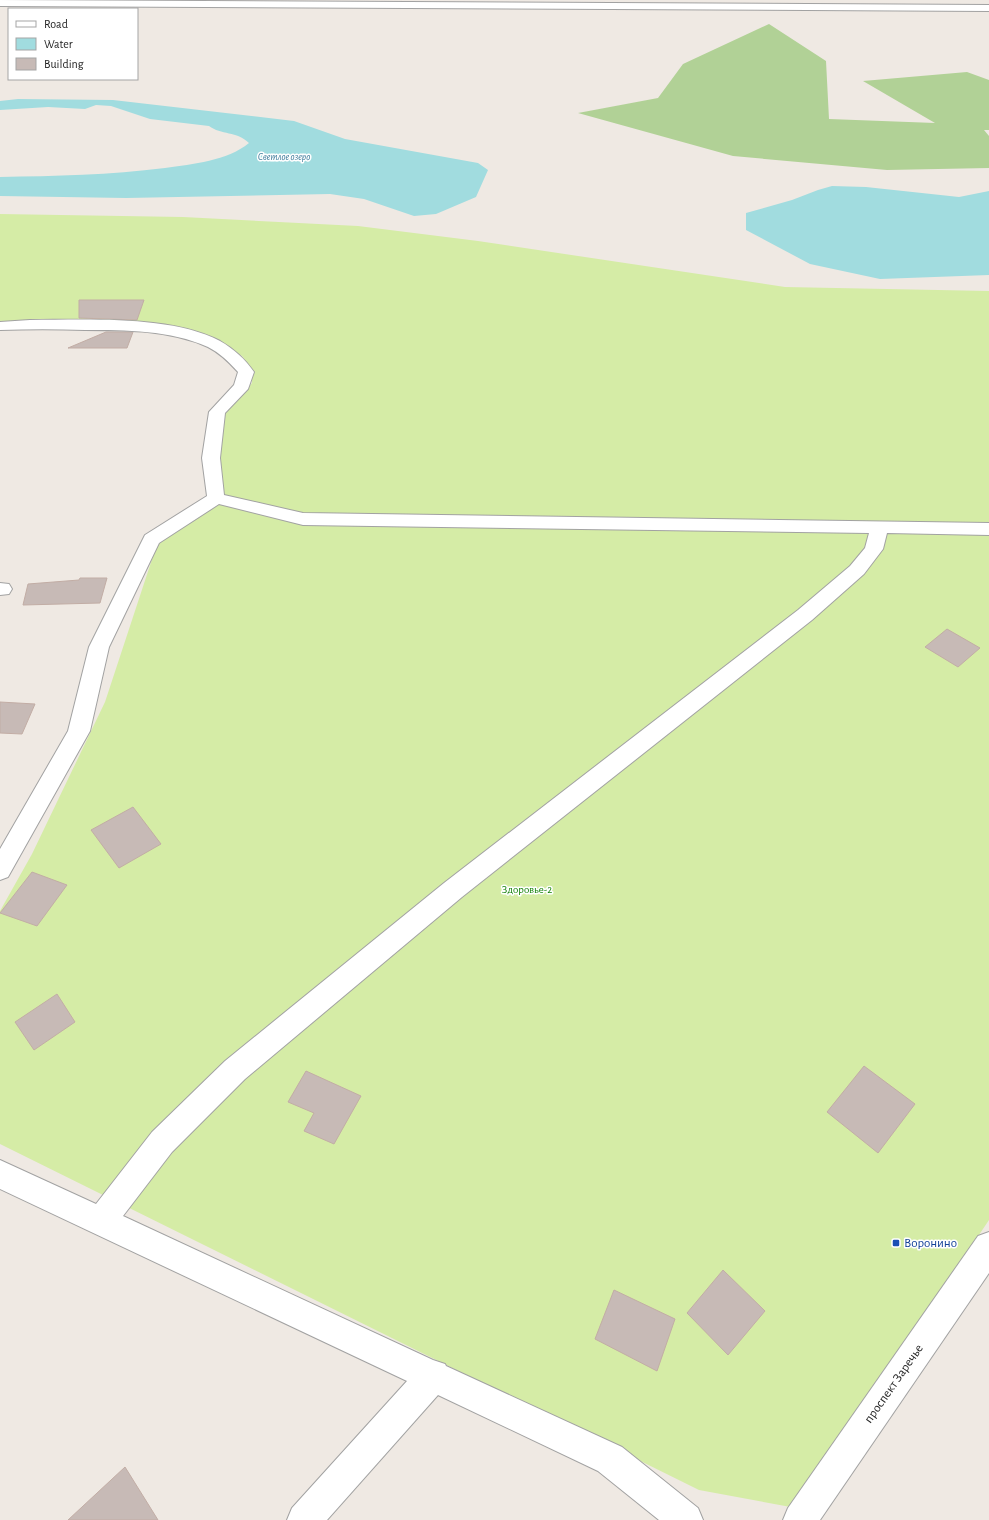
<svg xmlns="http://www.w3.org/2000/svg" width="989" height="1520" viewBox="0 0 989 1520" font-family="'Alegreya Sans',sans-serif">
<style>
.grass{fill:#d5eca6}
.forest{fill:#b1d196}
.water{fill:#a1dcdf}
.building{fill:#c7bab6;stroke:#c2ada5}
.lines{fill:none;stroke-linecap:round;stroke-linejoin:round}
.minor-casing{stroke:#a2a2a2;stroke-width:2}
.minor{fill:#fff;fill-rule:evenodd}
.transit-dot{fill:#1a4fb4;stroke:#fff;stroke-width:1.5}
.labels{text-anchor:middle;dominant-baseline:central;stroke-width:3;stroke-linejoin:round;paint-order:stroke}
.far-water-label{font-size:10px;font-style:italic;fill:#3e7b9a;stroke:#fff}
.park-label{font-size:11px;fill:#118106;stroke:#fff}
.near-transit-label{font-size:13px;fill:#164399;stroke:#fff;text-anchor:start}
.near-street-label{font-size:13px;fill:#1e1e1e;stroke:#fff}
</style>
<rect width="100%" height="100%" fill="#efe9e3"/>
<polygon class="grass" points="0,214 183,217 358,226 478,241 785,287 989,291 989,1220 796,1508 699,1490 0,1144 0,911 32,854 105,702 159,538 212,505 224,489 219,465 225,413 252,383 252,370 242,356 202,334 108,320 0,322"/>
<polygon class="forest" points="769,24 826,61 829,119 935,123 863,81 967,72 989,80 989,130 984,130 989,136 989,168 887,170 733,156 578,113 658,98 683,64"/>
<g class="water">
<path d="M18,99L113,100L294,121L345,139L478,163L488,170L476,197L436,214L414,216L364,199L330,194L126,198L0,196V177C55,176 110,175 165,168C193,164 227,161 249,143C237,131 221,135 209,126L150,119L111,106L96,105L85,109L48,107L0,110V101Z"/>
<polygon points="832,186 866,187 959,197 989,191 989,275 880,279 810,264 746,230 746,213 792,200 818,190"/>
</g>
<g class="building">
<polygon points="79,300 144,300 137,320 79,318"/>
<polygon points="106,332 133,332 127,348 68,348"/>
<polygon points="80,578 107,578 100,603 23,605 28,584 79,580"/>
<polygon points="947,629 980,648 958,667 925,647"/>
<polygon points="0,702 35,704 22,734 0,733"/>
<polygon points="133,807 161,844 119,868 91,830"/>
<polygon points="32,872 67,885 37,926 0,913"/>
<polygon points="57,994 75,1022 34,1050 15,1022"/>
<polygon points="864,1066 915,1104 878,1153 827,1112"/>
<polygon points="306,1071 361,1096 334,1144 304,1131 314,1113 288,1102"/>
<polygon points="723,1270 765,1311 728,1355 687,1313"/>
<polygon points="614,1290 675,1319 657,1371 595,1339"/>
<polygon points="125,1467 158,1520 68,1520"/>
</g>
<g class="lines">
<g class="minor-casing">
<g id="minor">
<polygon points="0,0 989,5 989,11 0,6"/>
<path d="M30,320C86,320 170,315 220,341C234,349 245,359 254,372L248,389L225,413L220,458L224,495L303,513L989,523V535L887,533L883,549L864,574L812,620L462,897L245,1079L172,1152L123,1216L433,1360L445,1364L446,1366L622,1447L698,1508L703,1520H659L598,1471L438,1395L327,1520H287L292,1508L407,1381L0,1189V1160L96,1204L152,1132L225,1061L444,883L798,610L850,566L865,548L869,533L303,525L219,504L159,543L109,647L90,731L8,877L0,880V849L68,731L89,647L145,535L207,496L202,458L209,412L234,385L238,372C229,362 220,353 208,347C170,330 126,330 85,330C57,329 28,329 0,330V322Z"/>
<polygon points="0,583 9,584 12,589 9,594 0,595"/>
<polygon points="989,1232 989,1273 820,1520 783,1520 788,1508 978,1236"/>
</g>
</g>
<use href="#minor" class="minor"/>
</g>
<rect class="transit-dot" x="892" y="1239" width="8" height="8" rx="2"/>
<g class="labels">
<g class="far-water-label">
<text x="284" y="157">Светлое озеро</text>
</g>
<g class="park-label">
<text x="527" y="889">Здоровье-2</text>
</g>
<g class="near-transit-label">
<text x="904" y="1243">Воронино</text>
</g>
<g class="near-street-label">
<text transform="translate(894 1384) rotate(-55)">проспект Заречье</text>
</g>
</g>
<rect x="8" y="8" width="130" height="72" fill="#ffffff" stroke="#a5a5a5"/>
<rect x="16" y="21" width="20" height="6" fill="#ffffff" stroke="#a5a5a5"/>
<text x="44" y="28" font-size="12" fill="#1e1e1e">Road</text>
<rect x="16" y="38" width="20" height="12" fill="#a1dcdf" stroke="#a5a5a5"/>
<text x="44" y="48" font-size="12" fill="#1e1e1e">Water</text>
<rect x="16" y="58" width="20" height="12" fill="#c7bab6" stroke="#a5a5a5"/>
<text x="44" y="68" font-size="12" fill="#1e1e1e">Building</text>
</svg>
